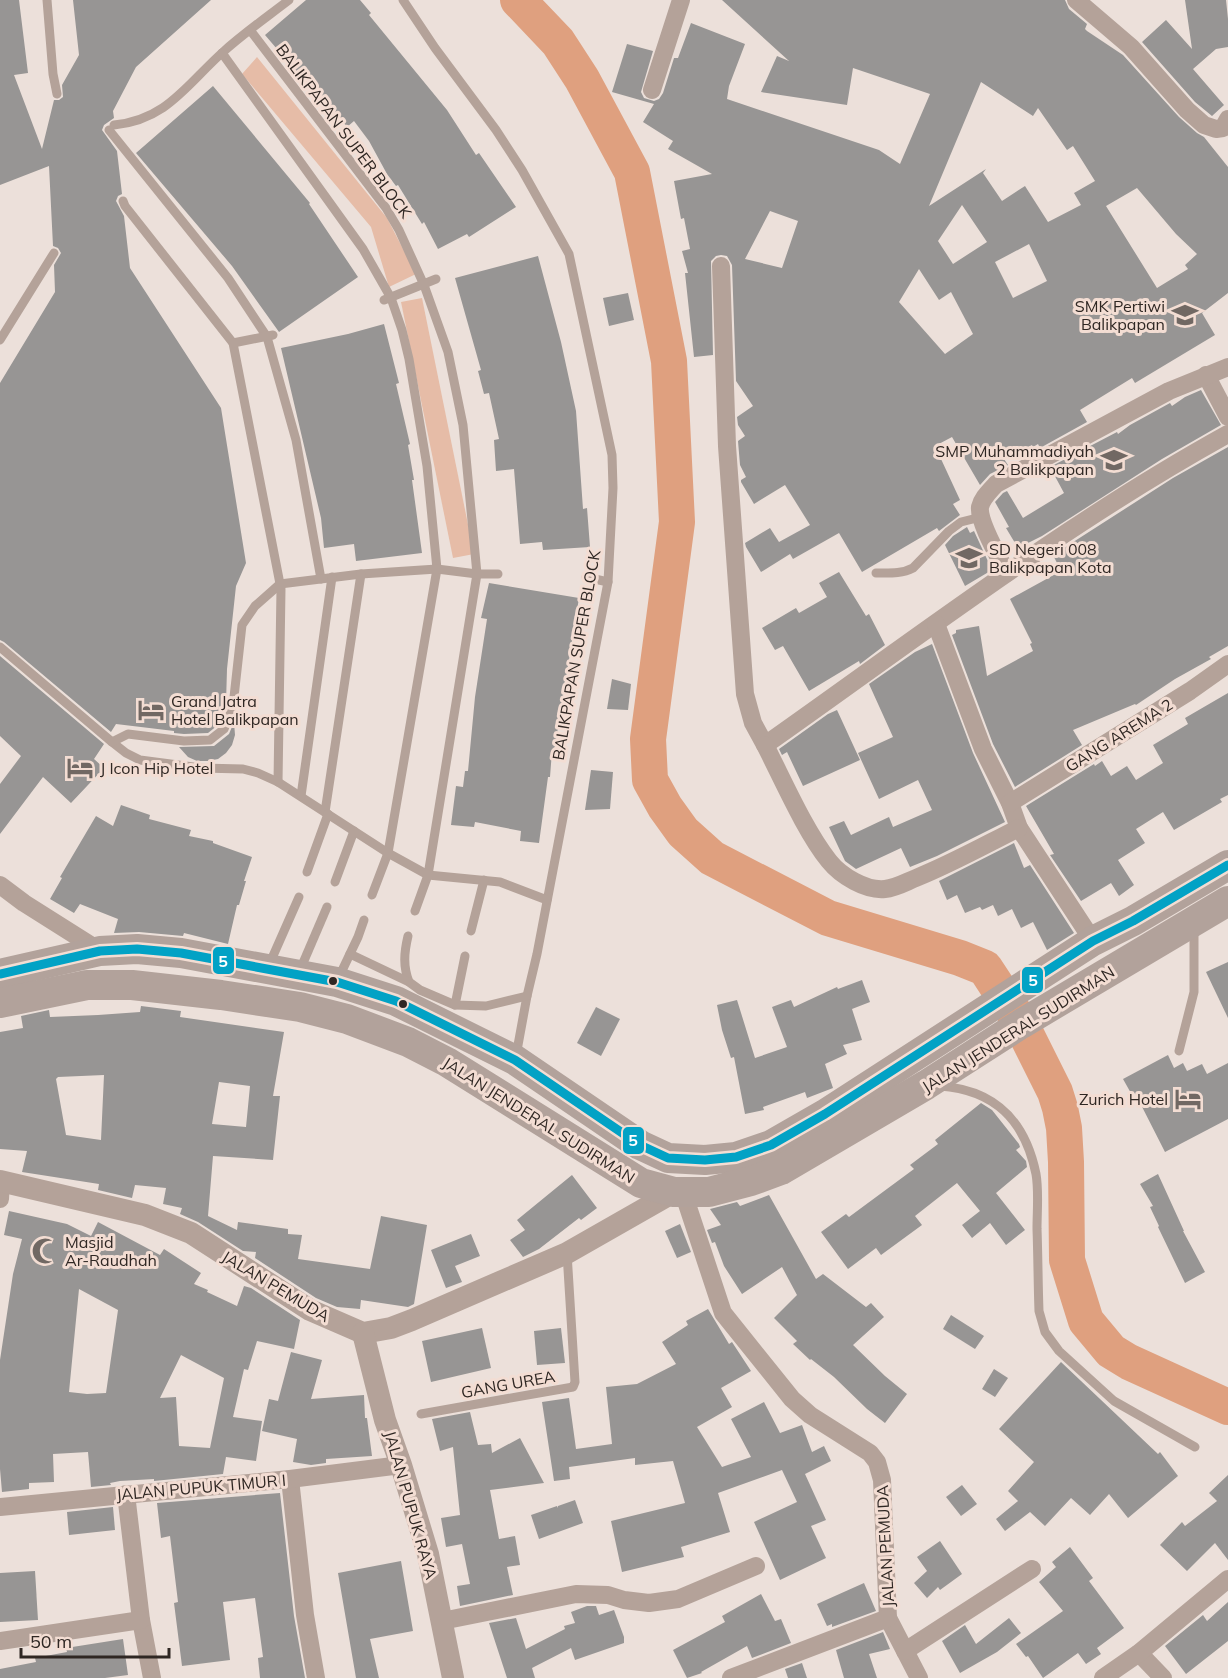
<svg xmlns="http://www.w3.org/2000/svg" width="1228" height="1678" viewBox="0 0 1228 1678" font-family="Mulish,sans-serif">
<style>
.green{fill:#e6bca7}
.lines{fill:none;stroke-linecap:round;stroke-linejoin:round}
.river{stroke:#dfa07f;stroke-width:36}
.building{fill:#979594;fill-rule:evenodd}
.service{stroke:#b4a299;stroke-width:9}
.minor{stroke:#b4a299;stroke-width:18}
.tertiary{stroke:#b4a299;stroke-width:22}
.trunk{stroke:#b2a29b;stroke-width:30}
.bus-1-casing{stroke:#f3ddd3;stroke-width:14}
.bus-1{stroke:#02a2c5;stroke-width:9}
.bus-dot{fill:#2f2723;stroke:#f3ddd3;stroke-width:2}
.labels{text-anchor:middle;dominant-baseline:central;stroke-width:6;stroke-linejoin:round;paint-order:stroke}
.street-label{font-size:16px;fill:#2f2723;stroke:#f3ddd3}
.poi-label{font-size:16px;fill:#2f2723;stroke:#f3ddd3;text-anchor:start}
.line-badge{stroke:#f3ddd3;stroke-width:2}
.badge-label{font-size:16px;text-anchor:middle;font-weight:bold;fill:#fff}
</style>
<rect width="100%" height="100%" fill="#ece0da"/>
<g class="green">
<polygon points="257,57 387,218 416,274 389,287 371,227 242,74"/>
<polygon points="422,298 474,554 453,558 401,302"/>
</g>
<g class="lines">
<polyline class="river" points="518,0 558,42 582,79 632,172 669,361 677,522 648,739 650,780 665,807 683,832 712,858 828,918 960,958 985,968 1019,1020 1055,1092 1060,1108 1064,1128 1066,1162 1067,1260 1086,1321 1111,1351 1129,1362 1228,1407"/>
</g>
<g class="building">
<polygon points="0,0 19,0 28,73 14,75 42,149 54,100 59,100 63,97 62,85 79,55 73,0 211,0 136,67 113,111 114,118 104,125 102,130 117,151 122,194 118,196 116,201 124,216 130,268 221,408 246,563 236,586 227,669 226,703 218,725 208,733 184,734 174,733 174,731 116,724 111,732 4,642 0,640 0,383 55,292 54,265 61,253 58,248 53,246 49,166 0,185"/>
<polygon points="306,0 360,0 371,13 369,15 447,110 476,155 479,153 516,207 469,237 467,234 438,249 424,222 422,224 398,185 396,186 387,174 369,141 354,121 347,127 331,106 322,96 319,98 265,35"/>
<path d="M722,0H1065L1069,9L1087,24L1085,29L1087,31L1123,55L1179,117L1197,133L1204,137L1228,167V293L1202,313L1215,335L1135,383L1132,378L1080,410L1087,422L1040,448L1038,444L1033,447L1032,445L1004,459L1008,465L990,474L980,485L952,437L935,446L960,500L953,504L960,515L939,531L937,528L862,572L839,533L793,559L790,554L761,572L746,547L745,543L770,528L779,542L810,525L785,485L754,504L741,482V480L746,477L740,465L738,441L745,436L738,425L737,417L753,406L736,381L732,265L727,256L721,255L716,256L711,261L713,355L694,357L685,273H688L682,251L690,249L684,218L681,219L674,181L712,174L668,149L673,141L643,122L654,104L612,92L627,44L653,51L641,92L644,98L654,101L659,99L663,93L674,58H678L691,23L745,44L729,86L727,99L879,150L900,164L930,94L853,68L847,105L761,92L777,56L789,61ZM981,82L1033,116L1038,108L1067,150L1073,146L1095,181L1074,193L1081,205L1048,222L1025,186L1002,201L983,173L986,169L929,206ZM1137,188L1176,234L1197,254L1185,265L1188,269L1157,288L1106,206ZM962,205L987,242L953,264L938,241ZM770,211L798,221L782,268L745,259ZM1029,244L1047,281L1013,298L995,262ZM919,269L939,300L951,292L973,334L945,354L899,302Z"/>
<polygon points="1185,0 1226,0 1228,19 1228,47 1216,49 1193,69 1224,105 1212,116 1195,102 1142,42 1166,20 1192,49"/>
<polygon points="213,86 310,203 309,204 358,277 279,332 232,266 136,153"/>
<polygon points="538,256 561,342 576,411 583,509 587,508 590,547 543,550 542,542 520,544 514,469 496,471 494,440 499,439 489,393 484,394 478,371 481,370 455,278"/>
<polygon points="628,293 634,320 609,326 603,298"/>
<polygon points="384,324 399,383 396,384 410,444 408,445 414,480 412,480 422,553 356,561 354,544 324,548 321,518 281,348 348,334"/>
<polygon points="1201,390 1221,425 1162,459 1042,536 1018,548 1006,528 1009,527 995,502 1003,493 1007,491 1023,518 1064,493 1050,467 1117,432 1118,434 1130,425 1170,403 1172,406 1185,397"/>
<polygon points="1228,447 1228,646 1209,657 1211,659 1175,679 1136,705 1135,704 1073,730 1082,745 1015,787 993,744 952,635 956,633 956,630 979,626 987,676 1033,651 1030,644 1032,643 1010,599 1061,571 1053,555 1173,478"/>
<polygon points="967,527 970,533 974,531 992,570 965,586 945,545 953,536"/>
<polygon points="839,572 866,616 869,614 885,645 860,664 859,661 809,691 783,646 775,650 762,628 796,608 799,613 827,597 819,583"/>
<polygon points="489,583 579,598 554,752 552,751 550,777 548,777 539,843 520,841 521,831 475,822 474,827 451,825 456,786 463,787 465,771 468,771 475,697 487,619 481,618"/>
<polygon points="932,644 973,753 1005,822 937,856 910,867 901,848 856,869 845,861 829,827 844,821 851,835 889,817 893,827 932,810 918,780 879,799 858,753 893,737 869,684 915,652"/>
<polygon points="0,656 104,744 94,759 104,768 71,803 43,777 0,834 0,784 21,756 0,736"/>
<polygon points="612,679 631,684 628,710 607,709"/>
<polygon points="1228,693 1228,795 1220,799 1222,802 1174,830 1163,812 1136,829 1145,843 1118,860 1134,885 1119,896 1111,883 1081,901 1050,855 1054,854 1026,806 1094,764 1095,766 1102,761 1111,776 1127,766 1136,780 1163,763 1153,745 1188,724 1185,718"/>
<polygon points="837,710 860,760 803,786 787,752 782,755 779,749 828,714"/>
<polygon points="234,722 235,735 232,745 226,753 218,759 208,761 197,761 188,757 179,747 214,746 229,734"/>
<polygon points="591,770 613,772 610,809 585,810"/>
<polygon points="121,805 150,815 149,819 191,830 189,836 213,841 213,843 252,857 244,881 246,881 239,905 237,905 228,944 184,933 183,936 139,932 114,933 118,919 80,904 74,913 50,899 62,878 60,877 96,816 113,826"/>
<polygon points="1014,843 1024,868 1030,865 1074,933 1047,950 1033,922 1021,928 1012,909 998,916 993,905 982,910 980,907 965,913 957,895 947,900 939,881"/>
<polygon points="1228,962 1228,1018 1206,972"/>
<polygon points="862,980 870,1002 852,1009 862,1040 843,1045 847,1054 825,1064 833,1088 807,1098 805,1092 763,1107 764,1110 745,1114 734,1057 731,1058 722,1030 717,1005 737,1000 755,1058 787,1047 772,1007 791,1000 794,1007 837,987 838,989"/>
<path d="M141,1006L181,1011L180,1017L284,1032L273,1096H280L273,1160L213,1156L208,1216L237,1230L238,1222L288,1229V1234L302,1235L298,1259L370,1269L381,1216L427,1225L414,1304L408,1307L361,1300L360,1309L337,1307L316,1298L255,1258L256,1252L243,1251L198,1222L180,1214L182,1208L163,1204L166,1188L135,1185L132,1198L98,1190L99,1184L22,1172L27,1151L0,1149V1032L23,1028L21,1016L49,1010L50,1017L98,1015L140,1012ZM104,1075L101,1140L66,1135L56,1079L58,1077ZM219,1082L250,1086L246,1127L212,1124Z"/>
<polygon points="596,1007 620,1019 601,1056 577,1043"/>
<polygon points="1168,1055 1174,1068 1183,1063 1187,1071 1202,1064 1207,1074 1228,1063 1228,1119 1165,1152 1135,1093 1132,1095 1123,1079"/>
<polygon points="981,1103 992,1110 1019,1144 1020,1147 1016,1150 1026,1161 1027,1167 996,1193 1025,1230 1006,1245 990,1223 972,1238 962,1225 980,1211 957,1183 915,1216 922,1225 881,1255 876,1248 848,1269 821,1232 846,1214 849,1217 914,1169 910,1165 938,1144 935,1140"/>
<polygon points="1158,1174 1184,1231 1183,1231 1205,1272 1185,1283 1158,1227 1159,1226 1150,1207 1153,1206 1140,1184"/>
<polygon points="572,1175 597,1208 581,1220 579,1218 539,1249 523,1257 510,1240 525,1230 517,1220"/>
<polygon points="769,1195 816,1279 823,1274 866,1307 871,1303 884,1317 853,1345 885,1376 907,1394 885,1423 867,1409 834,1377 811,1359 810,1360 793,1344 797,1341 774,1318 797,1295 782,1267 742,1294 724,1266 715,1242 712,1243 707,1230 721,1225 710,1209 737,1202 740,1206"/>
<path d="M9,1211L67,1224L91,1236L98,1222L160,1255L164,1249L201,1273L194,1284L208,1290L207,1292L237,1306L244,1286L251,1288L300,1320L294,1349L257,1341L248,1370L244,1369L233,1417L262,1421L256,1461L226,1457L223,1474L154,1481V1479L120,1481L110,1483L111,1485L91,1487L88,1452L53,1454L54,1482L29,1483V1489L2,1492L0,1469V1360L13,1274L22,1239L4,1235ZM79,1289L118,1310L106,1393L87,1394L69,1392ZM181,1355L224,1378L210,1448L179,1446L176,1397L160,1398Z"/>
<polygon points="680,1224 691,1252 677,1258 665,1231"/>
<polygon points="471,1234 480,1256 455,1266 462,1282 446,1288 431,1250"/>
<polygon points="708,1309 729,1344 732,1342 751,1371 721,1388 732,1407 697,1427 722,1467 751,1457 731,1419 764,1402 780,1433 802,1425 812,1452 824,1446 831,1461 805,1474 826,1520 811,1526 826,1558 780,1580 754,1522 797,1502 782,1470 718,1493 730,1532 681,1547 684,1557 622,1572 611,1521 685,1503 673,1461 635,1465 635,1458 569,1467 570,1479 554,1481 542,1402 569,1398 576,1449 612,1444 606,1387 637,1384 676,1364 662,1342 688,1325 686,1321"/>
<polygon points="951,1315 984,1336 975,1349 943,1329"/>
<polygon points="482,1328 491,1368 431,1382 422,1341"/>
<polygon points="561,1328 565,1363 537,1365 534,1331"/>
<polygon points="291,1352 322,1360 311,1399 364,1395 365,1418 367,1418 372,1456 326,1459 326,1463 311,1465 293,1462 297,1439 262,1431 269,1399 278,1401"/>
<polygon points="1061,1362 1158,1454 1160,1452 1178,1476 1128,1518 1109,1494 1090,1515 1071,1498 1045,1526 1030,1512 1005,1531 996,1519 1018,1501 1008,1491 1034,1462 999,1429"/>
<polygon points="994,1369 1008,1378 995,1397 982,1389"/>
<polygon points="470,1412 478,1445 491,1444 492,1453 520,1438 544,1483 490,1490 499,1539 515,1536 520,1565 507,1567 513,1595 460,1606 457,1586 470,1584 462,1544 446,1547 441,1518 460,1515 453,1447 440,1451 432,1419"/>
<polygon points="1228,1475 1228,1560 1215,1543 1187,1571 1160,1545 1182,1522 1185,1526 1217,1501 1209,1493"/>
<polygon points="962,1485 977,1504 961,1516 946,1497"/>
<polygon points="280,1493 294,1616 305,1678 260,1678 258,1658 263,1657 255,1598 223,1602 230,1660 182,1666 174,1603 178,1602 170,1536 161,1538 157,1503"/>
<polygon points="575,1500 583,1523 539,1539 531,1515 557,1506 558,1508 558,1506"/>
<polygon points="113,1507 115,1530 69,1535 67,1512"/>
<polygon points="940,1541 962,1574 940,1590 938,1587 927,1598 914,1583 927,1571 917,1557"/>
<polygon points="1070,1547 1093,1578 1089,1581 1124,1628 1097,1648 1101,1654 1086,1664 1078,1653 1043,1678 1028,1656 1026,1657 1016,1644 1063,1611 1039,1582 1056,1567 1052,1562"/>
<polygon points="401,1561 413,1631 370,1639 379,1678 356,1678 338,1573"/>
<polygon points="35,1571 38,1620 0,1622 0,1573"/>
<polygon points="864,1583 876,1611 832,1627 832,1624 827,1626 817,1604"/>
<polygon points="761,1594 775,1621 781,1619 791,1643 752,1658 747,1646 701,1672 702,1673 687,1678 673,1650 725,1622 722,1616"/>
<polygon points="1228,1602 1228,1641 1186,1674 1165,1646 1203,1615 1207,1621"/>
<polygon points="587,1606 596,1606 599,1615 614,1610 624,1637 624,1643 575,1660 571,1648 532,1668 535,1678 507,1678 489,1623 516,1618 526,1649 565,1629 564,1626 575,1623 571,1612"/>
<polygon points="1009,1618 1021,1633 997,1652 960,1673 942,1641 965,1625 976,1644"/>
<polygon points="883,1632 890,1649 869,1654 877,1678 844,1678 836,1650"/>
<polygon points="123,1639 128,1675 105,1678 0,1678 0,1669 36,1662 35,1658 67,1652 66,1648"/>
<polygon points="802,1663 807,1678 788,1678 785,1669"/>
</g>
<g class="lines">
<g class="service">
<polyline points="47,0 53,74 57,94"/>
<polyline points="403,0 435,48 496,130 522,170 569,254 612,455 613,488 608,582 537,954 527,996 516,1056"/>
<polyline points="250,30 386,208 399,230 424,285 448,352 463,425 477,574 428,875 415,911"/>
<polyline points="222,53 363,249 391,298 402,330 409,359 427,466 437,569 388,853 372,895"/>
<path d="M114,125C167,120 187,84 223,52C244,33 267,17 289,0"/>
<polyline points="109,130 228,278 267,337 296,440 321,579"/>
<polyline points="123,201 125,206 233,343 281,589 278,782"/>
<polyline points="384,300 436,279"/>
<polyline points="0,340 54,253"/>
<polyline points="233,343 273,335"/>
<path d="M876,573C889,573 902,574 913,568L949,531L961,522L981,517"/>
<polyline points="586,577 608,582"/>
<polyline points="0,647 112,742 126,753 140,760 201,768 243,769 258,773 278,782 388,853 428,875 500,882 547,900"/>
<polyline points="112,742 128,734 184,741 210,740 224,729 230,714 234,697 242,625 255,606 280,584 361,574 437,569 477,574 498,574"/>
<polyline points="301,796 332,577"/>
<polyline points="325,812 361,574"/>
<polyline points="307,872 328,814"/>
<polyline points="335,882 354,831"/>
<polyline points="471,931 484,880"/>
<path d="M408,936C404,953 403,966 409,982"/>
<polyline points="350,954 409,982 420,990 455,1005 486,1006 527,996"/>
<polyline points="269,965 299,897"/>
<polyline points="300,970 327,907"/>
<polyline points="339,977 358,937 364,920"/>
<polyline points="455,1005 465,956"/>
<polyline points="1179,1051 1194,992 1194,926"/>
<path d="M940,1086C995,1090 1025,1120 1036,1174C1039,1191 1037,1211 1037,1229C1038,1256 1038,1284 1039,1311L1045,1332L1059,1351L1114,1401L1195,1447"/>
<polyline points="421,1414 573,1387 575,1382 567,1253"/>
</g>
<g class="minor">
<polyline points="1076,0 1131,47 1187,110 1204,125 1216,129 1223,128 1228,119"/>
<polyline points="652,90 681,0"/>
<path d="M721,266L727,446L745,694L753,723L765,745C917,638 1065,524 1228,434"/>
<polyline points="1206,375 1228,417"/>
<path d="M1007,573C1000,559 978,522 980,507C982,498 990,491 996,484L1169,391L1228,367"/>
<polyline points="936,624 983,749 1010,803 1019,828 1093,941"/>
<path d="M765,745C783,780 805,831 829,861C841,876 866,891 885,889C896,888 906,882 916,878C951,864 985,845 1019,828"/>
<polyline points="1010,803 1190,691 1228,664"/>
<polyline points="0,885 24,903 100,951"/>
<polyline points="683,1192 723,1313 792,1399 810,1415 870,1453 877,1462 882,1480 888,1618 919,1678"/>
<polyline points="0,1199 1,1182"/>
<polyline points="290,1479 305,1615 316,1678"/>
<polyline points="126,1494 141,1620 152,1678"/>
<polyline points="0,1507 290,1479 401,1465"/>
<polyline points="442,1621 576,1594 608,1595 624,1600 649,1603 678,1599 756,1566"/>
<polyline points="0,1641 141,1620"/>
<polyline points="905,1651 1032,1569"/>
<polyline points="1139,1653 1163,1678"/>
<polyline points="731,1678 888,1618"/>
<polyline points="1103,1678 1139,1653 1228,1579"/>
</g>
<g class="tertiary">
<polyline points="0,1181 145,1215 191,1233 310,1310 363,1333 391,1328 412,1320 567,1253 674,1192"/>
<polyline points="363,1333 385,1420 401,1465 428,1554 453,1678"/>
</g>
<g class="trunk">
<polyline points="0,974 100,951 137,949 181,953 337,982 396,1001 515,1060 640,1145 668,1158 705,1160 736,1157 771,1145 825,1114 1093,941 1133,921 1228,865"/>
<polyline points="0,1003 87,985 132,985 221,995 300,1007 347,1019 408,1042 447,1062 641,1183 674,1192 709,1192 751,1181 781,1170 926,1085 1021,1024 1228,901"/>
</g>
<g class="bus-1-casing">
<polyline id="bus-1" points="0,974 100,951 137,949 181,953 337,982 396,1001 515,1060 640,1145 668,1158 705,1160 736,1157 771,1145 825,1114 1093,941 1133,921 1228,865"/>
</g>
<use href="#bus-1" class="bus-1"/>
</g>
<defs>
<g id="school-bare" transform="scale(2.07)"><path d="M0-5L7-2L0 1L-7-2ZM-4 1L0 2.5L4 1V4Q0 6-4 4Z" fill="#716863" stroke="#f3ddd3" stroke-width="2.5" paint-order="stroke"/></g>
<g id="hotel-bare" transform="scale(2.07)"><path d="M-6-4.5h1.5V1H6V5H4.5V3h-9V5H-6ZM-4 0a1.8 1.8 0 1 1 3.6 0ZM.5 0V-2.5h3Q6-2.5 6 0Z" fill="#716863" stroke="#f3ddd3" stroke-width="2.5" paint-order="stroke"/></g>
<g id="mosque-bare" transform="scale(2.07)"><path d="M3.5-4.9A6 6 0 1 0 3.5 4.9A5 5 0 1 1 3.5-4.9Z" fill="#716863" stroke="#f3ddd3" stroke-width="2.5" paint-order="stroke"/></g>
</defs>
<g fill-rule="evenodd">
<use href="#school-bare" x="1185" y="315"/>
<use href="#school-bare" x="1114" y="460"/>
<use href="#school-bare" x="969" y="558"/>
<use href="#hotel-bare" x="151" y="710"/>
<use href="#hotel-bare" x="80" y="768"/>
<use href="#hotel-bare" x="1188" y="1099"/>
<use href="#mosque-bare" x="45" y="1251"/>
</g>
<g class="bus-dot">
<circle cx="333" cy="981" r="5"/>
<circle cx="403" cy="1004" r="5"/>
</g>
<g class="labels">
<g class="street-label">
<text transform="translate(344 131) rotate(53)">BALIKPAPAN SUPER BLOCK</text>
<text transform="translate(576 655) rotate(-80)">BALIKPAPAN SUPER BLOCK</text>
<text transform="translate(1119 735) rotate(-32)">GANG AREMA 2</text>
<text transform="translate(1018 1029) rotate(-32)">JALAN JENDERAL SUDIRMAN</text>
<text transform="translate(539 1120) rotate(32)">JALAN JENDERAL SUDIRMAN</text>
<text transform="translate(276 1286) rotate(31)">JALAN PEMUDA</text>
<text transform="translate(508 1384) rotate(-10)">GANG UREA</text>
<text transform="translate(201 1487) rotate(-5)">JALAN PUPUK TIMUR I</text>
<text transform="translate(411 1505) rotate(74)">JALAN PUPUK RAYA</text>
<text transform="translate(885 1546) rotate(-93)">JALAN PEMUDA</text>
</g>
<g class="poi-label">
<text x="1165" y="306" text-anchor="end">SMK Pertiwi<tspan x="1165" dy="18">Balikpapan</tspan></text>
<text x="1094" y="451" text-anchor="end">SMP Muhammadiyah<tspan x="1094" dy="18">2 Balikpapan</tspan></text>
<text x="989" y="549">SD Negeri 008<tspan x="989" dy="18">Balikpapan Kota</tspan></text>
<text x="171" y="701">Grand Jatra<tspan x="171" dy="18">Hotel Balikpapan</tspan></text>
<text x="100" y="768">J Icon Hip Hotel</text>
<text x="1168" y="1099" text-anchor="end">Zurich Hotel</text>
<text x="65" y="1242">Masjid<tspan x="65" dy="18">Ar-Raudhah</tspan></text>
</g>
</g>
<g class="line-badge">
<rect x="212" y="946" width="23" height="29" rx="6" fill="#02a2c5"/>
<rect x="1021" y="966" width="23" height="28" rx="6" fill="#02a2c5"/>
<rect x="622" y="1126" width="23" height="29" rx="6" fill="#02a2c5"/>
</g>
<g class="badge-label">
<text x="223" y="967">5</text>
<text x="1033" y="986">5</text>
<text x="633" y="1146">5</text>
</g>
<path d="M21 1648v9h148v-9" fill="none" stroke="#2f2723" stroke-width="3"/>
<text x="30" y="1648" font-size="18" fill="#2f2723" stroke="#f3ddd3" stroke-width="4.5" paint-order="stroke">50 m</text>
</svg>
